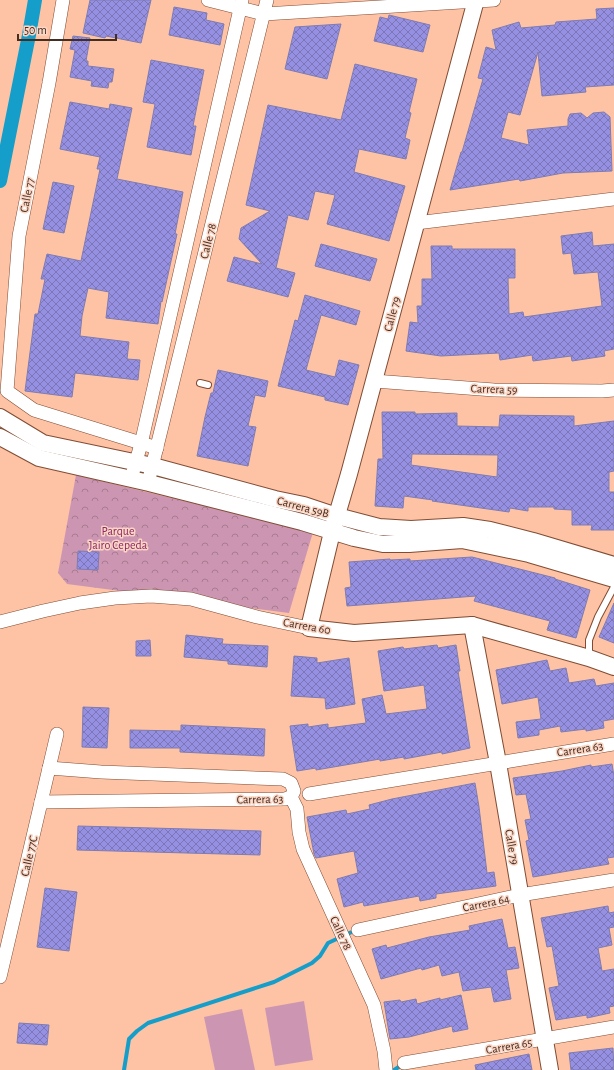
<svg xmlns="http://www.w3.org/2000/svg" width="614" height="1070" viewBox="0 0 614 1070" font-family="'Alegreya Sans',sans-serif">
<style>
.grass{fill:#cc96b2}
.park{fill:url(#park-crowns)}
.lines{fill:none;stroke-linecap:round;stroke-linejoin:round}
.stream{stroke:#159ec9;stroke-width:4}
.canal{stroke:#159ec9;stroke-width:14}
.building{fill:url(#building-cross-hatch);stroke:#7f7cb1;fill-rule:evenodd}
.service-casing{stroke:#804c33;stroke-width:8}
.minor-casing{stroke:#804c33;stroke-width:14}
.tertiary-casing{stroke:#804c33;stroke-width:18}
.service{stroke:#fff;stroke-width:6}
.minor{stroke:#fff;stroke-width:13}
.tertiary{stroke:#fff;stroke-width:16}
.labels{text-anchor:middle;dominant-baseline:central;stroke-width:3;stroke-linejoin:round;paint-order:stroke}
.street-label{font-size:12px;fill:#442d21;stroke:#fbd5c4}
.park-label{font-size:12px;fill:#8c2666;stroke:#fbd5c4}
</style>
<defs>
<pattern id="park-crowns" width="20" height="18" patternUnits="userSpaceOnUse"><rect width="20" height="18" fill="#cc96b2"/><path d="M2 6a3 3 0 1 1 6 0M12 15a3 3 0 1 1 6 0" fill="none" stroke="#a77b90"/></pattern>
<pattern id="building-cross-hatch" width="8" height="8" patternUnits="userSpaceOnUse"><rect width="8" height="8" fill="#9690e3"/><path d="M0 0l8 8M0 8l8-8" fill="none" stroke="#7c76b8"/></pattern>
</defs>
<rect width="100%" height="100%" fill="#fec2a5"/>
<g class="grass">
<polygon points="304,1001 313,1060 275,1066 265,1008"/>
<polygon points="242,1009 255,1070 215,1070 204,1017"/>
</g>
<polygon class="park" points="76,475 313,532 289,613 67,584 58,573"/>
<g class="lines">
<g class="stream">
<polyline points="124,1070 129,1039 137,1031 148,1023 274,982 312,963 320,956 328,943 356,930"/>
<polyline points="394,1070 402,1065"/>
</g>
<polyline class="canal" points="0,181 29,35 35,0"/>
</g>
<g class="building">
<polygon points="90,0 151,0 141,43 106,36 105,38 83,33"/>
<polygon points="174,7 207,13 206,20 224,24 220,45 169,35"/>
<polygon points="614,8 614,85 585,87 586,92 542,96 538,52 520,115 508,112 501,138 529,145 527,130 568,126 568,119 570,114 581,113 587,118 593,113 604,112 610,117 612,171 563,173 520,181 519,179 450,190 461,152 462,152 483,79 478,78 486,47 496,50 492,30 519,22 521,28 555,25 556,22 597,19 596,9"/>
<polygon points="389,15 430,25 423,52 374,41 380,17 388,19"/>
<polygon points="341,24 327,79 285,69 295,27"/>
<polygon points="73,36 90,38 86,61 88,61 88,66 114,69 112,82 109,82 108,88 91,86 92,81 70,77 75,50 70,49"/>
<polygon points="151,60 204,70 193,126 196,126 191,155 147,147 155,104 143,102"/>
<polygon points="355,64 417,79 409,112 411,113 405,138 410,140 406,159 359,149 354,172 405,186 389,241 327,224 335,195 315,191 308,220 288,215 276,268 295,273 288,297 227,281 234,257 262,264 239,239 241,228 270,211 246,205 268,105 341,120"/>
<polygon points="70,102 109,109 110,104 132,108 117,179 183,192 175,234 177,234 162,302 161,301 158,324 106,318 109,292 88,288 82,316 80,336 129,342 127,359 140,360 138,380 75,373 72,397 25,391 35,314 38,314 45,279 41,279 47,254 81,261 100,169 97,169 100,157 60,149"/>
<polygon points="53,182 74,186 64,233 43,229"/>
<polygon points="592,232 593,246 614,244 614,349 604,351 605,356 572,361 571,356 533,361 532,355 500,360 499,353 441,356 406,351 410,322 418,323 417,306 422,306 422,279 432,279 431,246 452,246 452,249 515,249 515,278 508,278 509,314 523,312 524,317 602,306 598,272 574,274 571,253 563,254 561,236"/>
<polygon points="321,244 377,259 370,281 315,266"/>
<polygon points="305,295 360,311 356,325 321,315 306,370 335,377 339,360 359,365 348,405 325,400 325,397 278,386 295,320 298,321"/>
<polygon points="218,370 268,381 265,397 255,395 248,426 256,427 248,466 197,456 205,417 211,393 213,393"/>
<path d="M382,412H415V414L457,413V426L499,427L500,415L574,416V426L614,421V471L609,472V492H614V530H591L592,525H572V510L554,509V507H528V511L510,508L509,512L432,501L433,500L404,496L403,508L375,506L378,459H383ZM412,454L498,455L497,477L411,465Z"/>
<polygon points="78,551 99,552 98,570 77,569"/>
<polygon points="472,557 555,578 555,579 590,590 576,638 547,630 550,621 474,601 476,596 347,606 345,588 351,587 349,562 390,559 390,560 410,559 410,561"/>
<polygon points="614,603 614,643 599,637"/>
<polygon points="186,635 223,639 222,644 268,646 267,667 228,664 228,661 184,657"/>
<polygon points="150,640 151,656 136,656 136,641"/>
<polygon points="437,645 438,648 456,645 460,671 458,671 470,748 442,754 442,752 404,759 404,757 380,761 380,759 316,770 316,768 297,771 290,726 308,724 308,727 328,724 328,728 366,723 362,699 382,695 386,714 427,709 424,685 384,691 378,651 403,647 404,649"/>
<polygon points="294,656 317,658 317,663 349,658 355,704 326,709 325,698 291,696"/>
<polygon points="547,660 550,671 566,668 569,683 594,679 596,686 614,683 614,719 603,721 604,728 586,731 586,729 561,732 560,726 539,730 539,735 518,738 516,722 541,719 538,697 502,704 496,670"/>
<polygon points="83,707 109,708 107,748 82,747"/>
<polygon points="181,725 265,729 264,756 180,752 180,748 130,748 130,730 181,731"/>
<polygon points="612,764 614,776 614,857 607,858 609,864 533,877 526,841 529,840 525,820 531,819 526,794 516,795 513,778 562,771 591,765 591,767"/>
<polygon points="475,783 479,807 487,873 494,872 496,886 436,894 436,898 420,901 419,896 364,906 363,902 344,907 337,879 358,873 354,851 316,858 314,854 307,817 346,810 347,814 370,809 369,805 392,799"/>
<polygon points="78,826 261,831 260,855 77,850"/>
<polygon points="45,888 77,892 69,951 37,947"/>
<polygon points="608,906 609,913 614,912 614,927 609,928 612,945 598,948 602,971 614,969 614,1006 609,1007 610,1013 587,1018 587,1015 556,1020 549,988 559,986 552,946 547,947 541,918"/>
<polygon points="502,919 508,948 515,947 519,968 506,970 511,999 494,1002 491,987 463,991 459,972 442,976 439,965 422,970 421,968 381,979 372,949 386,945 387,948 429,937 470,930 469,926"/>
<polygon points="461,995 468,1029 453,1032 452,1026 409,1037 390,1039 384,1002 400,1000 401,1002 416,999 417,1004 440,998 440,1000"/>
<polygon points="19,1023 49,1025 47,1045 17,1043"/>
<polygon points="613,1048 614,1070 571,1070 569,1053"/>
<polygon points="529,1054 532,1070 476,1070 475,1065"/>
</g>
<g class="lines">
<g class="service-casing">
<g id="service">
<polyline points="200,383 208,385"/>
<polyline points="589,656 589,640 598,617 614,587"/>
</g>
</g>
<g class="minor-casing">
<g id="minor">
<polyline points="63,0 49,83 19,236 7,391 34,410 157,448"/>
<polyline points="208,0 264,14 494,0"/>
<polyline points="416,223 614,199"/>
<polyline points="374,381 494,390 602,391 614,390"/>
<polyline points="133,472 141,444 242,0"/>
<polyline points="150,475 267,0"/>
<polyline points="0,622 43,611 80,603 115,598 151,596 191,599 257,617 309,628"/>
<polyline points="309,794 614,744"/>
<polyline points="291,797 297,809 299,832 303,849 374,1005 384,1051 386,1070"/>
<polyline points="41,802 285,799 291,797 294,791 291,783 283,779 101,772 49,768"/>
<polyline points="358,930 520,895 614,880"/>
<polyline points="0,977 57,734"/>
<polyline points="404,1063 614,1027"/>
</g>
</g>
<g class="tertiary-casing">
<g id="tertiary">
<polyline points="476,0 349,474 332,532 309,628 354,633 472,625 589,658 614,667"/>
<polyline points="0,417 43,443 153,466 275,499 304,505 337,516 379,527 411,529 463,526 490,530 533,541 614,565"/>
<polyline points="0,437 39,458 149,483 302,522 354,538 383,544 409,544 462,540 529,554 614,579"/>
<polyline points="472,625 498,763 550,1070"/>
</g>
</g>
<use href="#service" class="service"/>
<use href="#minor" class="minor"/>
<use href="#tertiary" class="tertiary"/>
</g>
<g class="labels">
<g class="street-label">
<text transform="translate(27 195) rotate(-79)">Calle 77</text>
<text transform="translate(208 241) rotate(-76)">Calle 78</text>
<text transform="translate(392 314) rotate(-75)">Calle 79</text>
<text transform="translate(494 389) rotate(2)">Carrera 59</text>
<text transform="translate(303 507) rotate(15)">Carrera 59B</text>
<text transform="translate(307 626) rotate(10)">Carrera 60</text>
<text transform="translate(580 749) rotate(-9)">Carrera 63</text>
<text transform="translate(260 799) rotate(-1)">Carrera 63</text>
<text transform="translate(512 847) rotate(80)">Calle 79</text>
<text transform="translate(29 856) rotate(-77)">Calle 77C</text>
<text transform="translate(486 903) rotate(-12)">Carrera 64</text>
<text transform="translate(341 933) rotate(65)">Calle 78</text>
<text transform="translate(509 1046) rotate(-10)">Carrera 65</text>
</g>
<g class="park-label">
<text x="118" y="531">Parque<tspan x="118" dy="14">Jairo Cepeda</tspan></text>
</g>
</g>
<path d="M18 34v6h98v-6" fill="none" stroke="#442d21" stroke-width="2"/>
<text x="24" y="34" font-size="12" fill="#442d21" stroke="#fbd5c4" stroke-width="3" paint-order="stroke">50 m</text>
</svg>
